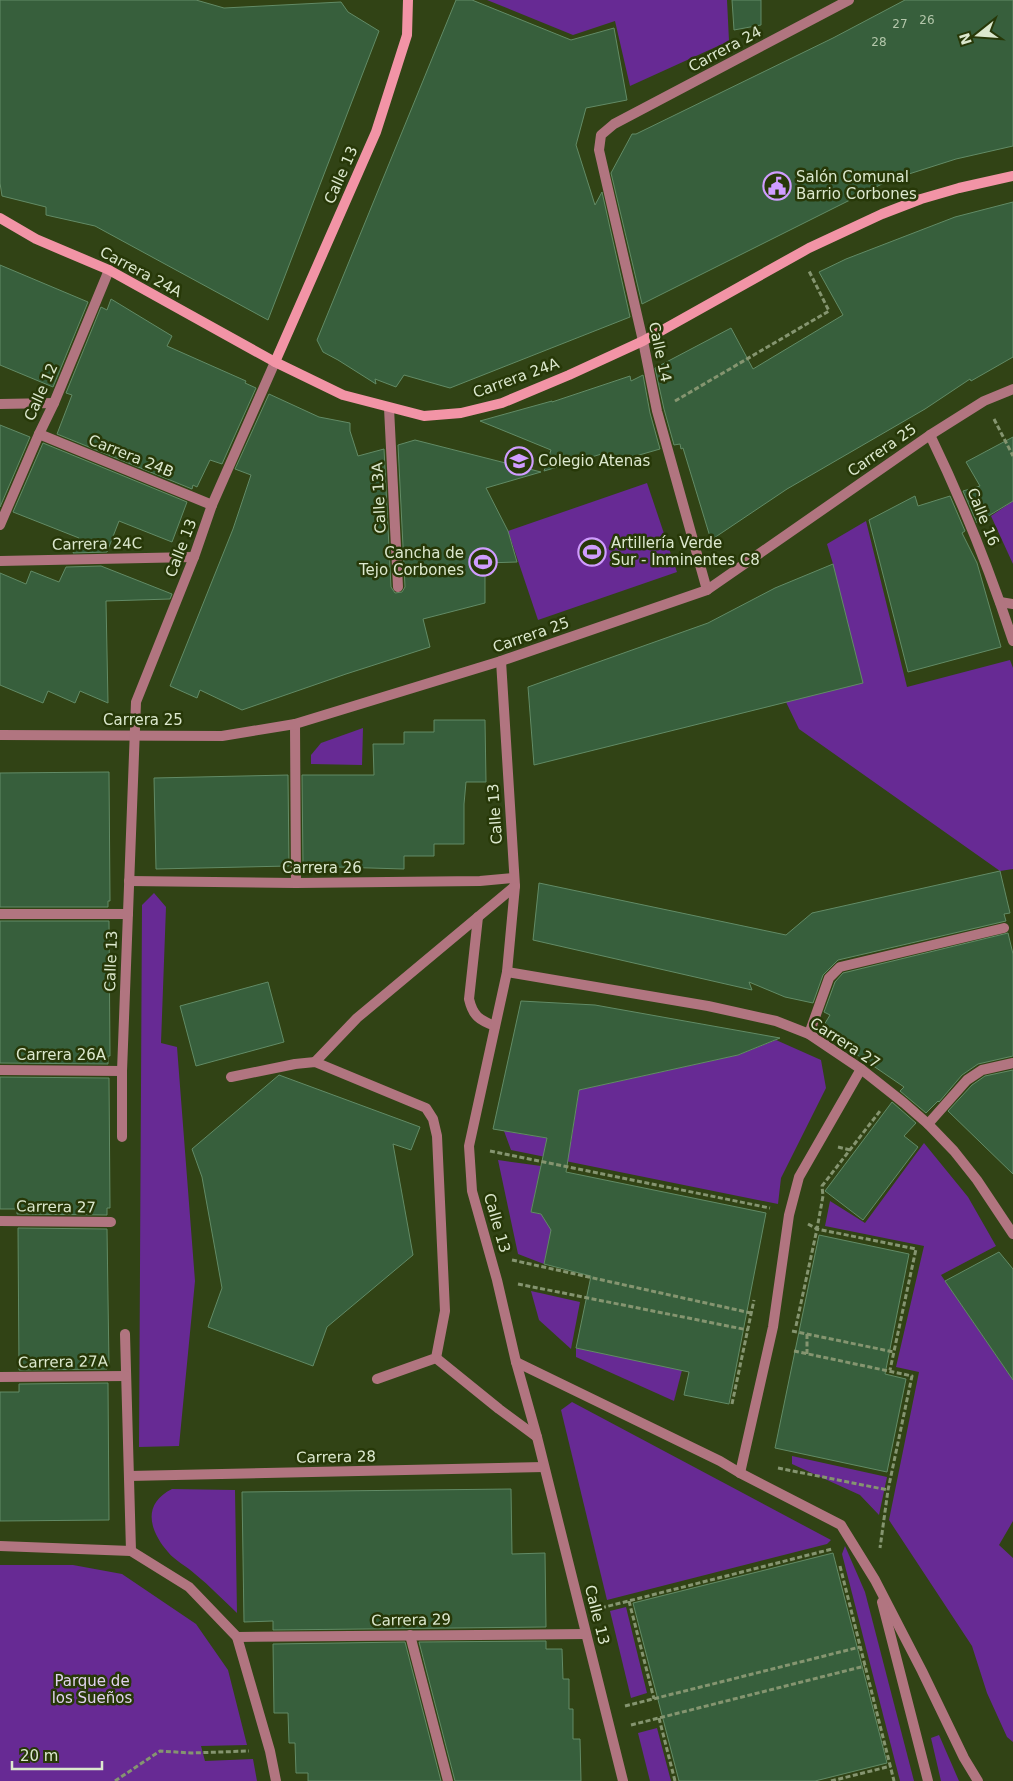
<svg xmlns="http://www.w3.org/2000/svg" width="1013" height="1781" viewBox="0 0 1013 1781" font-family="'DejaVu Sans',sans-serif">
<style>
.green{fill:#672a94}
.building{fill:#375f3c;stroke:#628b66}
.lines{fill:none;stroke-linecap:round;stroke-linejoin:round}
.path{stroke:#859570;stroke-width:3;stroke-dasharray:5 2.5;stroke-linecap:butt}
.lane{stroke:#b17580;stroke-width:10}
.street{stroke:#b17580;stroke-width:10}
.secondary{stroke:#f294a6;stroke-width:10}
.labels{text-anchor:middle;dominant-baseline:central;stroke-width:5;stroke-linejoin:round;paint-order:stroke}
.number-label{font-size:12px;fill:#b3c6aa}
.street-label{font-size:15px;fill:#dce8ce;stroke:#273808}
.poi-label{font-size:15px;fill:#dce8ce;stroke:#273808;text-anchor:start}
.park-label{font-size:15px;fill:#e0d2ee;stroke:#273808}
</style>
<rect width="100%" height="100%" fill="#314315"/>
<g class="green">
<polygon points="487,0 727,0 729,41 630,86 615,21 573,35"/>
<polygon points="647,483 677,572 538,620 508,531"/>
<polygon points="1013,501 1013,564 991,516"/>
<polygon points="866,521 907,687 1010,660 1013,668 1013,869 1000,871 799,729 786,702 833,564 827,544"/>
<polygon points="363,728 362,765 311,764 311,755 321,743"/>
<polygon points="154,893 166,907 161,1043 177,1047 195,1281 179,1446 139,1447 142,905"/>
<polygon points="776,1040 821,1060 826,1088 781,1178 778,1204 511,1150 504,1131 571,1142 579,1090 738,1055"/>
<polygon points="924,1143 968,1197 996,1246 941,1275 1013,1380 1013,1521 999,1545 1013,1558 1013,1742 1007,1737 987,1693 972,1646 889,1520 919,1372 896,1367 924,1246 825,1226 830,1201 865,1223"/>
<polygon points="498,1160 541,1166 531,1212 554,1217 544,1264 518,1254"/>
<polygon points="531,1291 580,1302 571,1349 539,1320"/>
<polygon points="576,1348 682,1370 674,1401 576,1357"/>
<polygon points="572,1402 831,1540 827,1544 607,1600 561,1410"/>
<polygon points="792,1456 887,1477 879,1515 860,1495 792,1464"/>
<path d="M172,1489L235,1490L237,1613C223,1600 210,1586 195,1574C187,1566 175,1561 168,1552C149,1530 142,1504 172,1489Z"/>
<polygon points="845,1546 865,1592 914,1781 900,1781 842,1554"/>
<polygon points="0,1565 73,1565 122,1574 196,1624 228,1670 247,1745 201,1746 205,1761 253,1759 257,1781 0,1781"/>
<polygon points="626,1607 647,1693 631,1698 610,1611"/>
<polygon points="657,1728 671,1781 650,1781 638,1733"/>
<polygon points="939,1735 959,1781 941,1781 931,1738"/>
</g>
<g class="building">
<polygon points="0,0 196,0 224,8 341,2 348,12 379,31 268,320 95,226 46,215 46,207 2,196 0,183"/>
<polygon points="456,0 472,0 571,40 614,28 627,100 586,108 576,145 595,205 602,192 630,317 450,388 404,375 396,387 375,379 376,384 338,360 323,352 317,340"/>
<polygon points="732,0 761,0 761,25 734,30"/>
<polygon points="905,0 1013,0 1013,146 956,159 890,180 642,304 611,173 632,134 636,134 833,38"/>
<polygon points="1013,202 1013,357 971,381 970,379 925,409 787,489 711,540 683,448 681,449 680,444 674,445 664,409 655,368 731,328 753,369 843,315 819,272 846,259 955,217"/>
<polygon points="0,265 88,302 53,387 0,365"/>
<polygon points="111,299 172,336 167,346 246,381 245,383 256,388 222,464 210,460 197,487 193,485 192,489 57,434 72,395 66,393 101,307 107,310"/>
<polygon points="643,375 650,413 660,449 608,464 605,453 544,471 551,450 480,421 552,401 552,402 630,376 631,381"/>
<polygon points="269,394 319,417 350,423 350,431 358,456 384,449 391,587 395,593 402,592 405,587 398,445 415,440 541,472 486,488 508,531 517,562 485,563 485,603 423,619 430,647 346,674 242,710 200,690 197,698 170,686 233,529 251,475 235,469"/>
<polygon points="0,425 30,437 0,507"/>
<polygon points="1013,437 1013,501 977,523 963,491 980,486 966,462"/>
<polygon points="43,443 187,502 172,542 119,521 107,552 73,553 79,538 13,512"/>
<polygon points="915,496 918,506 950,496 965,531 962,533 977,563 1001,647 908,672 869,520"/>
<polygon points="833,564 863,683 534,765 528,687 708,623 775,588"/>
<polygon points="101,566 172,594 170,599 106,601 108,703 80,691 75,703 48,691 43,703 0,685 0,573 26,584 31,571 59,582 66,567"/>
<polygon points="434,720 485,720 486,782 466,782 464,804 464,844 434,844 434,856 404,856 404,869 303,866 302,775 374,775 373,744 404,744 404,732 434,732"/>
<polygon points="109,772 110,901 108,901 108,907 0,907 0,773"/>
<polygon points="288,775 289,866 156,869 154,778"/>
<polygon points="1000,871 1010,913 1004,914 1006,921 838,960 823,975 813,1003 785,997 749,982 752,990 533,940 539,883 786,935 812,913"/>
<polygon points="0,921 109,921 110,1056 108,1056 108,1064 0,1063"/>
<polygon points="1008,933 1013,954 1013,1056 978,1064 962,1075 939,1102 938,1101 926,1113 900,1091 904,1087 821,1030 830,1015 824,1012 835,982 843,973"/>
<polygon points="268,982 284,1042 196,1066 180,1006"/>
<polygon points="521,1001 595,1005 780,1038 738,1055 579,1090 566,1172 766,1213 729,1404 684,1395 689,1372 576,1348 591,1276 544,1264 551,1230 541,1214 531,1212 547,1138 493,1129"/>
<polygon points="1013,1070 1013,1174 948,1111 972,1085 985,1076"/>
<polygon points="279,1075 420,1127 411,1150 393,1144 413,1255 327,1327 313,1366 208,1327 222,1288 202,1177 192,1149"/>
<polygon points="0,1077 109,1078 110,1208 107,1208 107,1215 17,1214 17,1209 0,1209"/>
<polygon points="892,1102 916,1123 904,1136 918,1147 863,1220 825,1191"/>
<polygon points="18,1228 107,1229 109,1366 107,1366 107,1369 19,1370"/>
<polygon points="819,1235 909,1254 885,1374 906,1379 887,1472 775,1448"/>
<polygon points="999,1252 1013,1269 1013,1380 945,1281"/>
<polygon points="108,1383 109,1520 0,1521 0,1392 19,1392 19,1384"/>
<polygon points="511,1489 512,1554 545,1553 546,1627 273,1630 273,1621 244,1622 242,1492"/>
<polygon points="833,1553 887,1763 815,1781 679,1781 633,1603"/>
<polygon points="546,1641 546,1649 562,1649 563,1679 569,1679 569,1709 573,1709 573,1739 580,1739 581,1781 455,1781 419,1642"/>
<polygon points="405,1642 441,1781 308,1781 308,1773 296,1773 295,1743 289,1743 288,1713 274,1713 273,1644"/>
</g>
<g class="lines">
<g class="path">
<polyline points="675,401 829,311 809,271"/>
<polyline points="994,419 1013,456"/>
<polyline points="838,1147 850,1150"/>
<polyline points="490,1151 770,1208"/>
<polyline points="808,1224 817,1229 916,1249 890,1370"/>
<polyline points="512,1260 751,1313"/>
<polyline points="518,1284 748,1330"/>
<polyline points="796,1326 817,1229 823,1196 822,1186 880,1111"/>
<polyline points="792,1331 894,1352"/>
<polyline points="794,1351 912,1376 888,1490 880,1548"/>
<polyline points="807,1354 807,1334"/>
<polyline points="732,1404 754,1300"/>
<polyline points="778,1468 888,1490"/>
<polyline points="840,1566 894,1781"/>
<polyline points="629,1601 654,1699"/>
<polyline points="601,1608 832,1549"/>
<polyline points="625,1706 860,1647"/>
<polyline points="659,1718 675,1781"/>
<polyline points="631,1725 865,1666"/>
<polyline points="115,1781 160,1751 191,1753 249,1751"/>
<polyline points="831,1781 891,1766"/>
</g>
<g class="lane">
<polyline points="1000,602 1013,604"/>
<polyline points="295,724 296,883"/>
<path d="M478,917L469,999C473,1016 479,1020 495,1026"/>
<polyline points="809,1034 829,978 840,967 1004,928"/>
<polyline points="315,1062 357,1018 515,886"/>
<polyline points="231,1077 295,1064 315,1062 426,1108 433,1119 437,1136 445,1311 436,1358 377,1379"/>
<polyline points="928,1124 967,1080 982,1070 1013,1063"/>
<polyline points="125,1334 131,1551"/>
<polyline points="436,1358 499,1409 537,1437"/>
<polyline points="0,1377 126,1376"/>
<polyline points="410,1635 448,1781"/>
</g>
<g class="street">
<polyline points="0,404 54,403"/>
<polyline points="389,408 398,587"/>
<polyline points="39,434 212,505"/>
<path d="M930,435C962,501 990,571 1013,641"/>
<polyline points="0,525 39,434 54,403 109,270"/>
<polyline points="0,561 194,557"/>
<polyline points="707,590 657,411 643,341 599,150 601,135 614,124 849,0"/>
<polyline points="501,661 515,886 507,972 469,1146 472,1191 497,1280 516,1362 537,1437 623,1781"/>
<polyline points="0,735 222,736 295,724 501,661 707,590 930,435 984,401 1013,389"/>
<polyline points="129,881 296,883 480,881 514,878"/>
<polyline points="0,914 128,914"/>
<polyline points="507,972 708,1006 776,1021 809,1034 861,1069 904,1103 928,1124 954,1151 977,1180 1013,1234"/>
<polyline points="0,1070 122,1071"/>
<polyline points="122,1137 122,1071 136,702 194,557 212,505 275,362"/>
<polyline points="0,1221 111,1222"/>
<polyline points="516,1362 720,1461 740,1473 841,1525 875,1580 922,1671 964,1758 978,1781"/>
<polyline points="740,1473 773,1327 789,1215 799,1177 861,1069"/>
<polyline points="129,1476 544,1467"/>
<polyline points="0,1546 131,1551 189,1587 237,1637 270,1751 276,1781"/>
<polyline points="882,1602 928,1781"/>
<polyline points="237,1637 586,1634"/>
</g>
<g class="secondary">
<polyline points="0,218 36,239 109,270 275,362 343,395 424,416 461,413 502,403 569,375 643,341 809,248 882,214 921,199 959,188 1013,176"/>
<polyline points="275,362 376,132 407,35 408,0"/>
</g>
</g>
<defs>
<g id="civic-ring" transform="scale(1.4375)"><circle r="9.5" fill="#273808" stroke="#d09dff" stroke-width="1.5"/><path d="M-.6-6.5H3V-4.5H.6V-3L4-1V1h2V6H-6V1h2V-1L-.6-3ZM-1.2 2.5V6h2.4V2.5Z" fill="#d09dff"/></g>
<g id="school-ring" transform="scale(1.4375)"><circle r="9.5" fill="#273808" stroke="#d09dff" stroke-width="1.5"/><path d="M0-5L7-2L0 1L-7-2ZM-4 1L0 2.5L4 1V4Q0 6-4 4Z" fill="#d09dff"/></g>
<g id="stadium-ring" transform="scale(1.4375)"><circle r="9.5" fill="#273808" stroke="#d09dff" stroke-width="1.5"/><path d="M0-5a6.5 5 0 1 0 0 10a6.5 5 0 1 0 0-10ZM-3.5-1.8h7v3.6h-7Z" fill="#d09dff"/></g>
</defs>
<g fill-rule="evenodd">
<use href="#civic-ring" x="777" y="186"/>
<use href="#school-ring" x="519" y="461"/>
<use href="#stadium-ring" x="592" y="552"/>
<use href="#stadium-ring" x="483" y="562"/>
</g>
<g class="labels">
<g class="number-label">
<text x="927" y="20">26</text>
<text x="900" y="24">27</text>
<text x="879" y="42">28</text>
</g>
<g class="street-label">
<text transform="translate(725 49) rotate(-28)">Carrera 24</text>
<text transform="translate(341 175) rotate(-66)">Calle 13</text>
<text transform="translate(141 272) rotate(28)">Carrera 24A</text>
<text transform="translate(660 352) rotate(78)">Calle 14</text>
<text transform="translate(516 378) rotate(-20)">Carrera 24A</text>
<text transform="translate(41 392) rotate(-66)">Calle 12</text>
<text transform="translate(882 450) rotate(-35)">Carrera 25</text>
<text transform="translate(131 456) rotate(22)">Carrera 24B</text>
<text transform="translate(379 498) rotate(-93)">Calle 13A</text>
<text transform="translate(983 517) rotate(68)">Calle 16</text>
<text transform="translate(97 544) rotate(-1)">Carrera 24C</text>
<text transform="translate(181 548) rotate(-69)">Calle 13</text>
<text transform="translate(531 635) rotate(-19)">Carrera 25</text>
<text x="143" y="720">Carrera 25</text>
<text transform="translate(495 814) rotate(-94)">Calle 13</text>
<text x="322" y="868">Carrera 26</text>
<text transform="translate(111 961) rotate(-88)">Calle 13</text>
<text transform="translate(845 1043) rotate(33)">Carrera 27</text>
<text x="61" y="1055">Carrera 26A</text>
<text transform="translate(56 1207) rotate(1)">Carrera 27</text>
<text transform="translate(497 1223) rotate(74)">Calle 13</text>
<text transform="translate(63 1362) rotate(-1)">Carrera 27A</text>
<text transform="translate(336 1457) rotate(-1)">Carrera 28</text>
<text transform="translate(597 1615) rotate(76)">Calle 13</text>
<text transform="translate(411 1620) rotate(-1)">Carrera 29</text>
</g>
<g class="poi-label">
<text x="796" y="177">Salón Comunal<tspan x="796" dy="17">Barrio Corbones</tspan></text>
<text x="538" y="461">Colegio Atenas</text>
<text x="611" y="543">Artillería Verde<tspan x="611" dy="17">Sur - Inminentes C8</tspan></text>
<text x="464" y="553" text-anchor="end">Cancha de<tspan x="464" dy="17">Tejo Corbones</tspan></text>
</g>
<g class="park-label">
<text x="92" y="1681">Parque de<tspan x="92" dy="17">los Sueños</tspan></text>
</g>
</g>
<g transform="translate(978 35) rotate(253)" stroke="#273808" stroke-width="4" paint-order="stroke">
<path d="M0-4L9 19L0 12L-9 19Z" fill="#dce8ce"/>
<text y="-8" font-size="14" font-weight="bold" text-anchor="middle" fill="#dce8ce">N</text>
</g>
<path d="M12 1761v8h90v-8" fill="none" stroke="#dce8ce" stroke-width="2.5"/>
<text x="20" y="1761" font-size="15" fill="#dce8ce" stroke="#273808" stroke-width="4" paint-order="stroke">20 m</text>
</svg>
